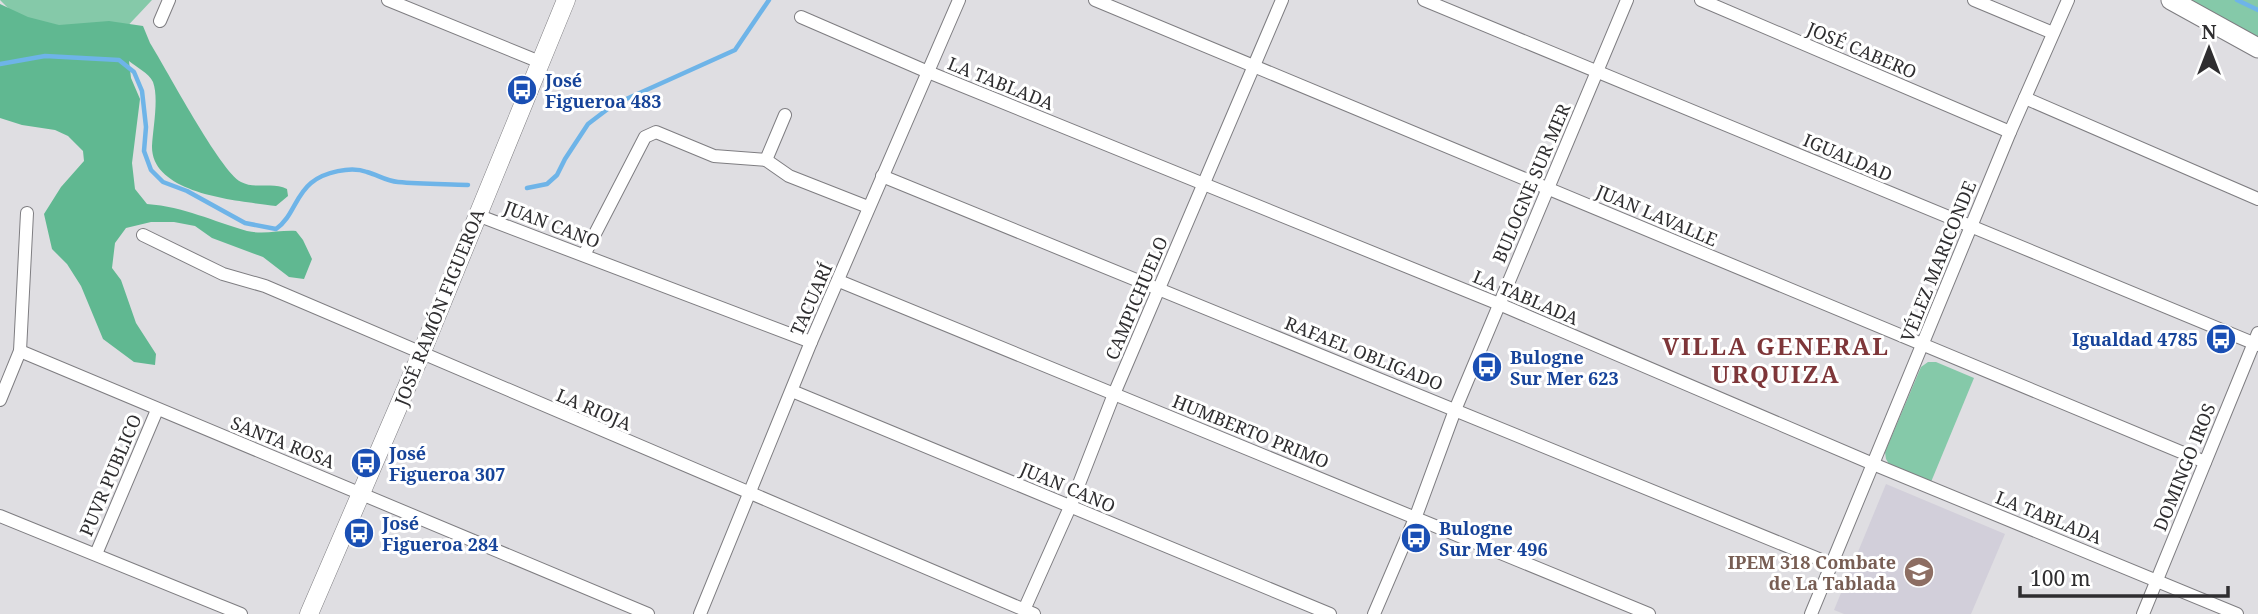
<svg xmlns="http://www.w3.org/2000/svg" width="2258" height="614" viewBox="0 0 2258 614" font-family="'Noto Serif',serif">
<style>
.built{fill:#d2cfda}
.green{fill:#85c9a9}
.forest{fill:#60b891}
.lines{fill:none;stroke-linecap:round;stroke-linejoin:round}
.stream{stroke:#6eb4e8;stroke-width:4.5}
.minor-casing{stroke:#7e7d81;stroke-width:14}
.secondary-casing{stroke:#7e7d81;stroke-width:19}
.primary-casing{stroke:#7e7d81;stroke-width:21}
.minor{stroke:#fff;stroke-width:12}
.secondary{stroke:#fff;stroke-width:18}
.primary{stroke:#fff;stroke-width:19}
.labels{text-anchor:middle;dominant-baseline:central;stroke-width:6;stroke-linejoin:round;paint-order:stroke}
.street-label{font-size:18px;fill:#2f2e30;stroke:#fff}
.transit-label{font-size:18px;font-weight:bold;fill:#164399;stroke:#fff;text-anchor:start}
.education-label{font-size:18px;font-weight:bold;fill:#785e54;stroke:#fff;text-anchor:end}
.district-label{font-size:24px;font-weight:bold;letter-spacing:2px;fill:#7e3639;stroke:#fff}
</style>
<rect width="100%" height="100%" fill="#dfdee2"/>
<polygon class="built" points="1886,484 2005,534 1971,614 1844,614 1834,610"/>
<g class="green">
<polygon points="0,0 152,0 121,33 25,25"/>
<polygon points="2171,0 2258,0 2258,48"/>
<polygon points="1928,362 1936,362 1974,378 1931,482 1889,464 1886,459 1885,452 1921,367"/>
</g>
<path class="forest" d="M0,4L28,17L59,25L109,21L143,26L150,43C167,70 220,171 241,182C256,190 273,181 287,189L288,196L276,206C240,201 151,195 152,146C153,128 159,98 153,82C149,73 136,67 129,61L131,78L140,99L132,163L135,189L147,204C185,207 212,221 247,231C264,235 279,230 296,231L303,240L312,259L304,279L289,277L263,257L212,238L195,226L174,222H151L126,228L115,243L112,268L121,280L136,323L156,354L155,365L134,362L103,339L81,286L67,264L52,249L44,214L61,187L84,161L83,151L68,136L55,130L22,125L0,118Z"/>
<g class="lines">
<g class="stream">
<polyline points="2237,0 2258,10"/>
<path d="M0,64L45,56L119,60L134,72L142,91L146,127L144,151L151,170L163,182L187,191L245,223L276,229C293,217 295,196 311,183C324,172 351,166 367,172C378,175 386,181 398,182C421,184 445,184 468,185"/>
<polyline points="527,188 547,184 557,175 565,159 588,124 613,105 735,50 769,0"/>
</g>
<g class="minor-casing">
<g id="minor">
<polyline points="388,0 540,62"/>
<polyline points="1095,0 2205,462"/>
<polyline points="1424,0 2258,345"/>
<polyline points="1701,0 2010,132"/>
<polyline points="1974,0 2053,33"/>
<polyline points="801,17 928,72 1499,304 1873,464 2237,614"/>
<polyline points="160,21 169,0"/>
<polyline points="2025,98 2258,199"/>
<polyline points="766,160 785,115"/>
<polyline points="882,176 1831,564"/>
<polyline points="477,215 811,342"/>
<polyline points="143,235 223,274 265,286 1034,614"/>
<polyline points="584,255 645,137 656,132 714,156 766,160 789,176 868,207"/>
<polyline points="839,281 1649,614"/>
<polyline points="20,351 648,614"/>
<polyline points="792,391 1330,614"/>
<polyline points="0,400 20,351 27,213"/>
<polyline points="0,516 241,614"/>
<polyline points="96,554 157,410"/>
<polyline points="1024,610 1070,507 1114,394 1282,0"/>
<polyline points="700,614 811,342 959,0"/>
<polyline points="1374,614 1416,516 1455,410 1627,0"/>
<polyline points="1811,614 2010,132 2068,0"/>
<polyline points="2143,614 2258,333"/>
</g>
</g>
<g class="secondary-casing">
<polyline id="secondary" points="309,614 421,354 566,0"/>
</g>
<g class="primary-casing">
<polyline id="primary" points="2171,0 2258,48"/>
</g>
<use href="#minor" class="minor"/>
<use href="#secondary" class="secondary"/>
<use href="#primary" class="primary"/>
</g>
<defs>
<g id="bus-disc" transform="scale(1.575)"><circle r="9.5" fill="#1a4fb4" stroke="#fff"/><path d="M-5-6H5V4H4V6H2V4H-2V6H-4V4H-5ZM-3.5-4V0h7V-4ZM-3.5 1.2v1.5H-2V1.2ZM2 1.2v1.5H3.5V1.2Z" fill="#fff"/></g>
<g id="school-disc" transform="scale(1.575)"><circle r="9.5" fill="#8d6e63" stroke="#fff"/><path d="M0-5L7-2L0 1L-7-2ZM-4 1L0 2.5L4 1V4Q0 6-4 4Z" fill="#fff"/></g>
</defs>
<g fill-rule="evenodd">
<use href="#bus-disc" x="522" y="90"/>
<use href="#bus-disc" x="2221" y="339"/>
<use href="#bus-disc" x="1487" y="367"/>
<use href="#bus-disc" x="366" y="463"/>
<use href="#bus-disc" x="359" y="533"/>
<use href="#bus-disc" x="1416" y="538"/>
<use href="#school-disc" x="1919" y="572"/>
</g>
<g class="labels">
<g class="street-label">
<text transform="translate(1862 50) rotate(23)">JOSÉ CABERO</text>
<text transform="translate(1001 83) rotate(22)">LA TABLADA</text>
<text transform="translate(1848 157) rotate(23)">IGUALDAD</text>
<text transform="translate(1531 183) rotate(-67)">BULOGNE SUR MER</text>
<text transform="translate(1657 215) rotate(23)">JUAN LAVALLE</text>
<text transform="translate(552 224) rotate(21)">JUAN CANO</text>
<text transform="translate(1938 261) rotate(-68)">VÉLEZ MARICONDE</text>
<text transform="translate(1526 297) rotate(23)">LA TABLADA</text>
<text transform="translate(1136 298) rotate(-67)">CAMPICHUELO</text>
<text transform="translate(811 299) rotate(-66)">TACUARÍ</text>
<text transform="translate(439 307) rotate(-68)">JOSÉ RAMÓN FIGUEROA</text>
<text transform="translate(1364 353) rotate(22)">RAFAEL OBLIGADO</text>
<text transform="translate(594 409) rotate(23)">LA RIOJA</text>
<text transform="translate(1251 431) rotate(22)">HUMBERTO PRIMO</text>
<text transform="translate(283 442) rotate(22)">SANTA ROSA</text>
<text transform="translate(2184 467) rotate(-68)">DOMINGO IROS</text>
<text transform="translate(110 475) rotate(-67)">PUVR PUBLICO</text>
<text transform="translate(1068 487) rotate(23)">JUAN CANO</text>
<text transform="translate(2049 517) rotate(22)">LA TABLADA</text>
</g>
<g class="transit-label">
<text x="545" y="80">José<tspan x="545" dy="21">Figueroa 483</tspan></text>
<text x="2198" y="339" text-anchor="end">Igualdad 4785</text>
<text x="1510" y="357">Bulogne<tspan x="1510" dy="21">Sur Mer 623</tspan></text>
<text x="389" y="453">José<tspan x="389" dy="21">Figueroa 307</tspan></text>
<text x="382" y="523">José<tspan x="382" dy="21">Figueroa 284</tspan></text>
<text x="1439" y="528">Bulogne<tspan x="1439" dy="21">Sur Mer 496</tspan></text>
</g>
<g class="education-label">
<text x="1896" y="562">IPEM 318 Combate<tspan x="1896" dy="21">de La Tablada</tspan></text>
</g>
<g class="district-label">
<text x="1776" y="345">VILLA GENERAL<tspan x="1776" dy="28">URQUIZA</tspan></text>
</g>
</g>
<g transform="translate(2209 49)" stroke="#ffffff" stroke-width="5" paint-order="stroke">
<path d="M0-5L12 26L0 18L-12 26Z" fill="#2f2e30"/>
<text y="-10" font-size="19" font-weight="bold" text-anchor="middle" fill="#2f2e30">N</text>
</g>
<path d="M2020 586v10h208v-10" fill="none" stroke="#2f2e30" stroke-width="3.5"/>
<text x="2030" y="586" font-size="21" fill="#2f2e30" stroke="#ffffff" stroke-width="5" paint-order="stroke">100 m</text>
</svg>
